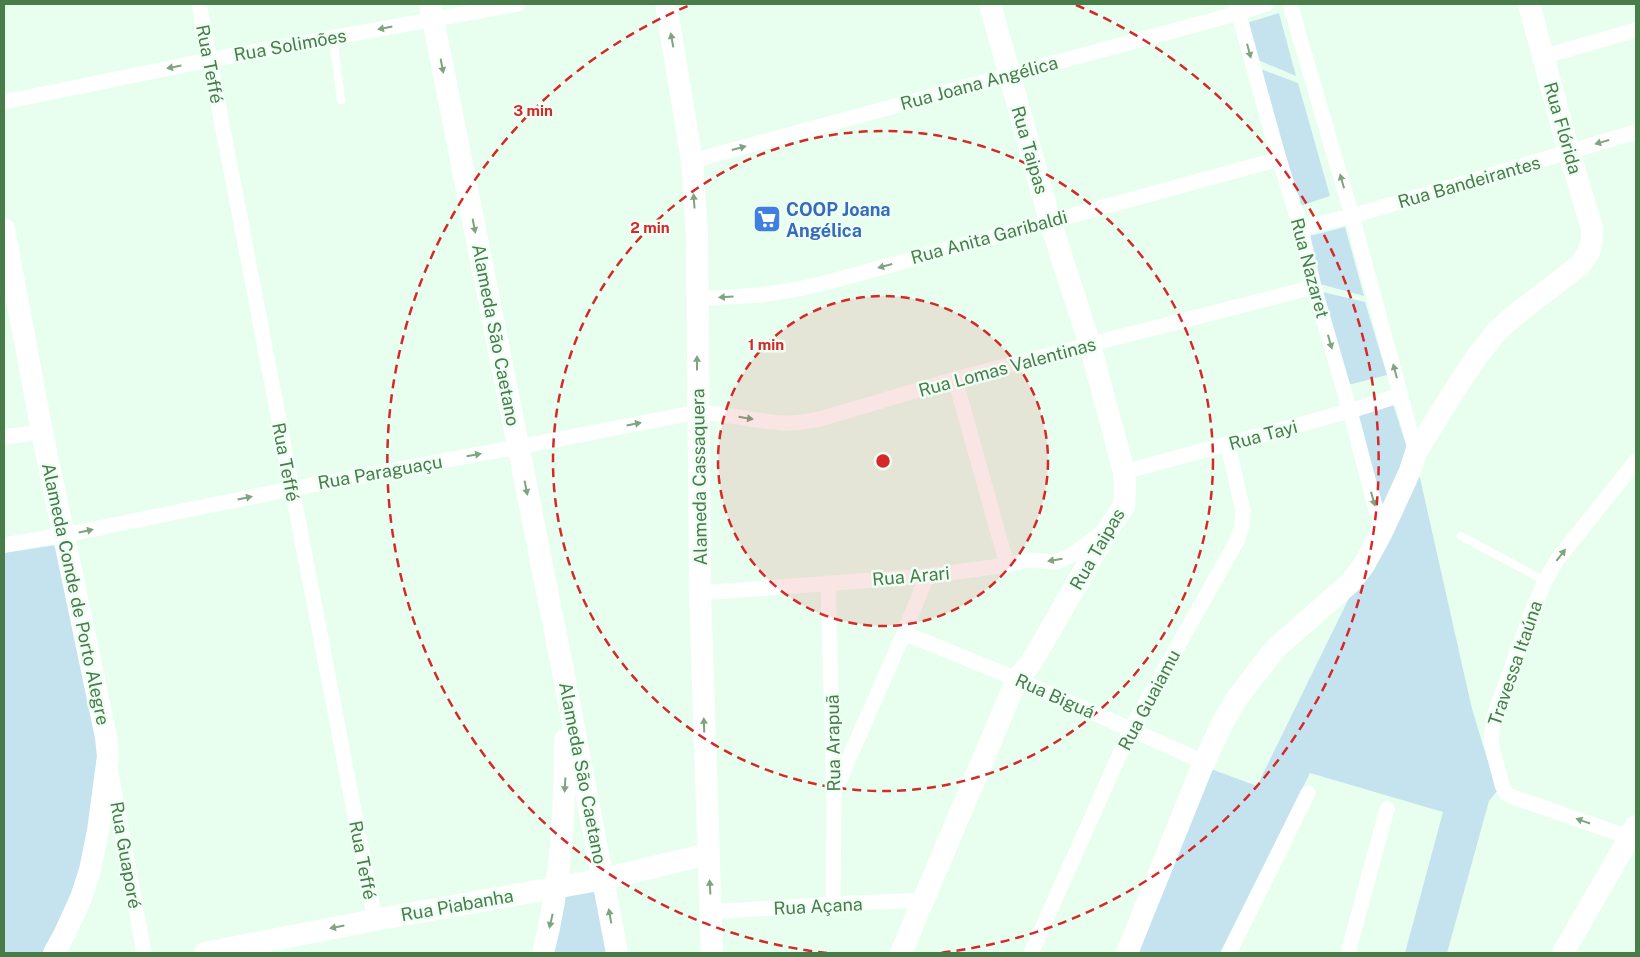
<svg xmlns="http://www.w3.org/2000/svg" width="1640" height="957" viewBox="0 0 1640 957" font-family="'Public Sans',sans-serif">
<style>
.green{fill:#c4e3ef}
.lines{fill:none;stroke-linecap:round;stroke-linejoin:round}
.lane{stroke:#fff;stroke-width:8}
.street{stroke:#fff;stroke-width:15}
.secondary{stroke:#fff;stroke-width:22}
.oneway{fill:#7fa480}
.ring{fill:none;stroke:#d62828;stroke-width:2.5;stroke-dasharray:9 6}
.labels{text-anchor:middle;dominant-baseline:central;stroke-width:5;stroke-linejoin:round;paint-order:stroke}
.street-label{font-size:18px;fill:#487d4a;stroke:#f0fff5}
.shop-label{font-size:18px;font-weight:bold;fill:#366cbe;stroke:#f0fff5;text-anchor:start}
.centre{fill:#d62828;stroke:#f0fff5;stroke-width:2.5}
.ring-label{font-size:15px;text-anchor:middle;font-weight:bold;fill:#d62828;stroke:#f0fff5;stroke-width:5;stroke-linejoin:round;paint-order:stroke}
</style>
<rect width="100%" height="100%" fill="#e8ffef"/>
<g class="green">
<polygon points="1279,13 1296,76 1253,58 1243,24"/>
<polygon points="1255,67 1298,83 1330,196 1294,208"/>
<polygon points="1345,227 1364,296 1320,284 1309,236"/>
<polygon points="1323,292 1365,302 1387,375 1348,385"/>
<polygon points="1393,404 1407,448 1405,459 1383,508 1357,414"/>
<polygon points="1418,469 1472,709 1497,791 1489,801 1447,953 1405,953 1443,812 1310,773 1220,953 1133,953 1211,769 1257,786 1350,596"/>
<polygon points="56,545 97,735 97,779 92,845 45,953 4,953 4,553"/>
<polygon points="600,884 611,953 547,953 561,891"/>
</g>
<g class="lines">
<g class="lane">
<polyline points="333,37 341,100"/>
<polyline points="1461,536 1545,581"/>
</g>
<g class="street">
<polyline points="199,4 375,920"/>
<polyline points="1236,4 1279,159 1301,228 1314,287 1350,411 1382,532"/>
<polyline points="1290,4 1352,216 1416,452"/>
<polyline points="1542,57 1636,30"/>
<polyline points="4,102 209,60 518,4"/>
<polyline points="692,161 1239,13 1266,4"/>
<polyline points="1301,228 1352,216 1636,132"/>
<polyline points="697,299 760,295 793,290 825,283 1279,159"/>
<polyline points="955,379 1007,565"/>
<polyline points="4,437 42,432"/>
<polyline points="1124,472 1350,411 1401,395"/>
<path d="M4,545L64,535L291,489L518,447L698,412C726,414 754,421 782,423C795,424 808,421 820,419L955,379L1314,287"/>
<polyline points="828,583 834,792 833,904"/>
<polyline points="700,593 927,576 1007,565 1028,560 1055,562 1072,555 1099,535"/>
<polyline points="904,633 1017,679 1204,762"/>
<polyline points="111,773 144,953"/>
<polyline points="836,788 904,633 927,576"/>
<polyline points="1629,837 1513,797 1506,793 1502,785 1491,742 1493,719 1530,616 1545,581 1557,560 1636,461"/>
<polyline points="711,912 833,904 925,900"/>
<polyline points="1031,953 1131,729 1238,539 1242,525 1243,511 1228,445"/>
<polyline points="1229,953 1308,793"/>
<polyline points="1348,953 1387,809"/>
</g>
<g class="secondary">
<polyline points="430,4 562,666 617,953"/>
<polyline points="666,4 692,161 697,235 700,593 712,953"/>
<polyline points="4,229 42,432 106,737 108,756 98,831 90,870 81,898 64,935 54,953"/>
<polyline points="205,953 375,920 604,879 708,854"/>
<path d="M543,953C561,884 565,811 565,740"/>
<polyline points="901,953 1017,679 1031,663 1110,526 1124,506 1125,486 1124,472 1090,345 1050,221 990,4"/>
<polyline points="1127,953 1204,762 1224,720 1237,698 1276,648 1351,582 1364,565 1382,532 1410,471 1416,452 1459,383 1478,355 1496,332 1515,315 1580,265 1589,252 1592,239 1592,228 1569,152 1529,4"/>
<polyline points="1563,953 1636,826"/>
</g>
</g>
<defs><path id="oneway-solid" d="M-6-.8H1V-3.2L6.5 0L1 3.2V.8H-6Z" transform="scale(1.25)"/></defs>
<g class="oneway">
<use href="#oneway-solid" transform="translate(385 28) rotate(169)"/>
<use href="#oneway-solid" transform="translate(672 40) rotate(-100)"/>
<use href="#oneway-solid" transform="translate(1249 51) rotate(75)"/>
<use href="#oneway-solid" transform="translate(442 66) rotate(79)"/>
<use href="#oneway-solid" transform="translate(174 67) rotate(169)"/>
<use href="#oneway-solid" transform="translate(1602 142) rotate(164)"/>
<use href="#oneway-solid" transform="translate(739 148) rotate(-15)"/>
<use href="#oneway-solid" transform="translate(1342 181) rotate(-106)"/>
<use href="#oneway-solid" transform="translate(694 201) rotate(-94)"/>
<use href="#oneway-solid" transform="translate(474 226) rotate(79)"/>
<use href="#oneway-solid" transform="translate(885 266) rotate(165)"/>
<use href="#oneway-solid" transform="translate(726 297) rotate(176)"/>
<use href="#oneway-solid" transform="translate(1330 342) rotate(74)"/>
<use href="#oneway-solid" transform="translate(697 363) rotate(-90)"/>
<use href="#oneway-solid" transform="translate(1395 371) rotate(-105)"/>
<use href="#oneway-solid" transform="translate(746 418) rotate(9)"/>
<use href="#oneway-solid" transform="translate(634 424) rotate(-11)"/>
<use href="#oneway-solid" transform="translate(474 455) rotate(-10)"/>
<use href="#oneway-solid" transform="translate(526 488) rotate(79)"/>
<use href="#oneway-solid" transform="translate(245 498) rotate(-12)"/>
<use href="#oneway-solid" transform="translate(1373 499) rotate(75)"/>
<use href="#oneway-solid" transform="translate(86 531) rotate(-12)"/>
<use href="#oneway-solid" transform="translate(1561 555) rotate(-52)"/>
<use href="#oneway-solid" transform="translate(1055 560) rotate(171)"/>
<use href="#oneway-solid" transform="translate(704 725) rotate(-92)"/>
<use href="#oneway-solid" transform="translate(565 785) rotate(93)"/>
<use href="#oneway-solid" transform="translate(1583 821) rotate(-161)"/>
<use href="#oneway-solid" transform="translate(710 887) rotate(-93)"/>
<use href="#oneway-solid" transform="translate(610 916) rotate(-100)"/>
<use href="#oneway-solid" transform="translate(551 921) rotate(103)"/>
<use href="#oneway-solid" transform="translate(337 927) rotate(169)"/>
</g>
<circle cx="883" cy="461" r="165" fill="#d62828" fill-opacity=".12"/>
<g class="ring">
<circle cx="883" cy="461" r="165"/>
<circle cx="883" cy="461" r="330"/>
<path d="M827 953A495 495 0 0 1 690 5M1076 5A495 495 0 0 1 939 953"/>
</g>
<defs>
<g id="supermarket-square" transform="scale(1.4375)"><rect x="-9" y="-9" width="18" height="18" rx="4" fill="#3f7fe0" stroke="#f0fff5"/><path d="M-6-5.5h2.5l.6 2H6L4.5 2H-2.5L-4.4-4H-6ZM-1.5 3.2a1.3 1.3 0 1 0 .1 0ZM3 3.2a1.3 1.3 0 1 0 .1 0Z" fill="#fff"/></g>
</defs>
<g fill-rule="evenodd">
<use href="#supermarket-square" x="767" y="219"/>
</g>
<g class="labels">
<g class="street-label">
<text transform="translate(290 45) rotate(-10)">Rua Solimões</text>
<text transform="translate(210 64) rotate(79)">Rua Teffé</text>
<text transform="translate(979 83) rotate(-15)">Rua Joana Angélica</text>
<text transform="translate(1563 128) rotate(74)">Rua Flórida</text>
<text transform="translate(1030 150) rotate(74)">Rua Taipas</text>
<text transform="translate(1469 182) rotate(-16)">Rua Bandeirantes</text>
<text transform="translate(989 237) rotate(-15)">Rua Anita Garibaldi</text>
<text transform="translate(1310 268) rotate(75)">Rua Nazaret</text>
<text transform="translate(496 335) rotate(79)">Alameda São Caetano</text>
<text transform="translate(1007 367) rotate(-15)">Rua Lomas Valentinas</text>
<text transform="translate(1263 435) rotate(-15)">Rua Tayi</text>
<text transform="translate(286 462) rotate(79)">Rua Teffé</text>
<text transform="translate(380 472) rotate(-10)">Rua Paraguaçu</text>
<text transform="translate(699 477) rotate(-91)">Alameda Cassaquera</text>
<text transform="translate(1097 549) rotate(-60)">Rua Taipas</text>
<text transform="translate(911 576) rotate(-5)">Rua Arari</text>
<text transform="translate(76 594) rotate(78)">Alameda Conde de Porto Alegre</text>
<text transform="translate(1515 663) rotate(-71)">Travessa Itaúna</text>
<text transform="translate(1055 696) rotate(24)">Rua Biguá</text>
<text transform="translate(1149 700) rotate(-62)">Rua Guaiamu</text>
<text transform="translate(833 743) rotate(-91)">Rua Arapuã</text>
<text transform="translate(583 773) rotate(79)">Alameda São Caetano</text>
<text transform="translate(126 855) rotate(80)">Rua Guaporé</text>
<text transform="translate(363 860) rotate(79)">Rua Teffé</text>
<text transform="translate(457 905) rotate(-10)">Rua Piabanha</text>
<text transform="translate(818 906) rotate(-3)">Rua Açana</text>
</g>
<g class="shop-label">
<text x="786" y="209">COOP Joana<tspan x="786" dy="21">Angélica</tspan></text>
</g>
</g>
<circle cx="883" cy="461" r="8" class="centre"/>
<g class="ring-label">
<text x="533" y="116">3 min</text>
<text x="650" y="233">2 min</text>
<text x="766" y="350">1 min</text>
</g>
<rect width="1640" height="957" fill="none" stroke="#487d4a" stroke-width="10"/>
</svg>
